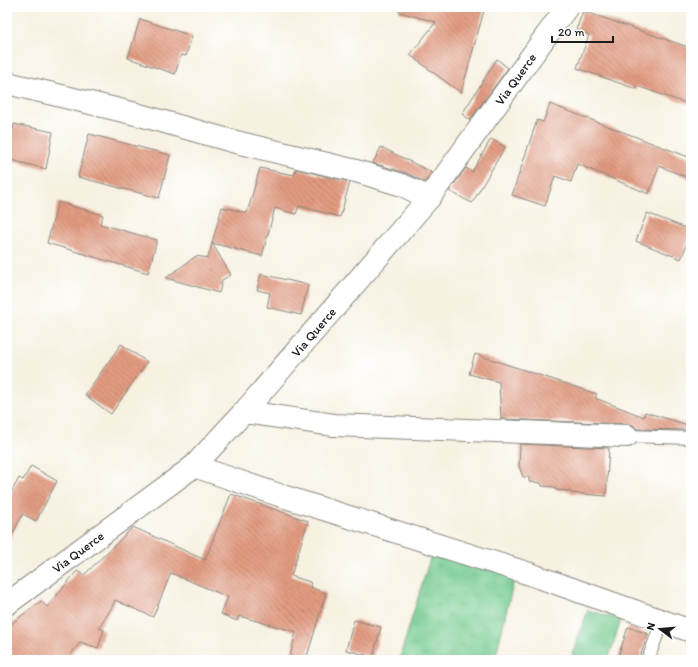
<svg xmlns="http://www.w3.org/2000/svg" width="698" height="667" viewBox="0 0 698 667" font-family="Itim,sans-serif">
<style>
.grass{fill:url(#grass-tufts);stroke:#487456}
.building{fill:url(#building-back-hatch)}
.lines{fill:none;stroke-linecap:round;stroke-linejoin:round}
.lane-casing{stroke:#89867e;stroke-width:14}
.street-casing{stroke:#89867e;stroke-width:24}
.secondary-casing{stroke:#89867e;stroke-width:24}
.lane{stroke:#fff;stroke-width:12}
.street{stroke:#fff;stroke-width:22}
.secondary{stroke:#fff;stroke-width:22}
.labels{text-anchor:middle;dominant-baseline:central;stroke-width:3;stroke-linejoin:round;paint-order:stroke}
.street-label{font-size:13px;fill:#1c1c1c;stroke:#fff}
</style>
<defs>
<pattern id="grass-tufts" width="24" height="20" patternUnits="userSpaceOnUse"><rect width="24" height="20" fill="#74cb90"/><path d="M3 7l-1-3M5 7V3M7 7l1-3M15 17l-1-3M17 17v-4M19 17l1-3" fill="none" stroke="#64ae7c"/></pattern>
<pattern id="building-back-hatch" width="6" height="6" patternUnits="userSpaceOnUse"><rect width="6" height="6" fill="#e29b81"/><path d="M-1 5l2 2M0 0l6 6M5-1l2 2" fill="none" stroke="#b67e69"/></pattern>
</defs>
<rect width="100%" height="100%" fill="#fff"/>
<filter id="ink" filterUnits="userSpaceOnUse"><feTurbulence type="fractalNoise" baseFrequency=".025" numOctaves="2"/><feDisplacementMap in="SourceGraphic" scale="8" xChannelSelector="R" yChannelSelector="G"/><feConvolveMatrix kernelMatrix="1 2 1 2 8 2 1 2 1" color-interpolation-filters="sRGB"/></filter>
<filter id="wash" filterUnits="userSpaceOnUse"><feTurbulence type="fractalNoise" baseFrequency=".012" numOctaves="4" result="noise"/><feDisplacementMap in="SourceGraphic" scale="16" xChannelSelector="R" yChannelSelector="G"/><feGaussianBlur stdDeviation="0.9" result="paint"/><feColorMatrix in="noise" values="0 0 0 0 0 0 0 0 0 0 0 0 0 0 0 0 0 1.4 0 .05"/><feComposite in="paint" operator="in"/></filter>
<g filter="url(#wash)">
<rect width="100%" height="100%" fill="#f6f1e1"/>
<g class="grass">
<polygon points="432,552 515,576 495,659 497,660 399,660"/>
<polygon points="588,610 621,620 608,660 570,660"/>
</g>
<g id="blocks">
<g class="building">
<polygon points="400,7 485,7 461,93 410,55 436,22 399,12"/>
<polygon points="583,11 691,48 691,105 637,86 636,89 577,68 589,35 576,30"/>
<polygon points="140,19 192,36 186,56 181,55 175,74 128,58"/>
<polygon points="497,59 508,68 470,120 462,114"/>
<polygon points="550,104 691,158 691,179 659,166 649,194 577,164 571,182 555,176 545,206 512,195 537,120 543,122"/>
<polygon points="14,124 53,132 46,169 7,159"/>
<polygon points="89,134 170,155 159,198 78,177"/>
<polygon points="491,139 505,147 472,203 449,191 466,168 472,172"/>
<polygon points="381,147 431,172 425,182 406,173 373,163"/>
<polygon points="260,168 294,175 296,169 350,182 340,217 299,206 296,214 275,208 262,256 212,243 231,275 222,280 219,293 166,278 196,256 208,258 222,207 247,213"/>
<polygon points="58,202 103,215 100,224 157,240 148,273 47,243"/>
<polygon points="647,213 691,230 691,234 681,259 636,241"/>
<polygon points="261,274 308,285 301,315 267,307 270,293 257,290"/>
<polygon points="121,344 147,362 111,414 85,395"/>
<polygon points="475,354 597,394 595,398 644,417 645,412 691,426 691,430 637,429 633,425 627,424 501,419 499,382 469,374"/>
<polygon points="520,444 609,448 606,496 571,493 570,491 556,490 555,487 542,486 541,483 529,482 529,477 523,477 519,466"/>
<polygon points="31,466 57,481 36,521 23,514 7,544 7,500 19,478 23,480"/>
<polygon points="231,494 308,521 291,576 310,582 312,588 326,593 306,660 289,660 296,632 239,616 237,621 221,614 228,597 171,573 153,617 115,600 112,607 99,628 104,630 98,648 80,642 67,660 7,660 7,627 41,601 47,607 77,571 84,575 133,527 205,560"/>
<polygon points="354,620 381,627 373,657 346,650"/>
<polygon points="628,627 648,634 639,660 617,660"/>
</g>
</g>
</g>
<g filter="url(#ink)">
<use href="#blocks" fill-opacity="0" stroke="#89867e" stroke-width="1"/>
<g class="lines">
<g class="lane-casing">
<g id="lane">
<polyline points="627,436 691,438"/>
<polyline points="648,660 662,621"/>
</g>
</g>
<g class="street-casing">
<g id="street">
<polyline points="7,83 136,114 232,141 356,171 402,185 429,198"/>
<polyline points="244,412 334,425 627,436"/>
<polyline points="194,466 279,495 530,574 691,631"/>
</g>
</g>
<g class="secondary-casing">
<g id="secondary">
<path id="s1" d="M7,604L194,466L244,412L429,198L567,7"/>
</g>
</g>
<use href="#lane" class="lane"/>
<use href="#street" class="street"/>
<use href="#secondary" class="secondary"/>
</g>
</g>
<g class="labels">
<g class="street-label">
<text stroke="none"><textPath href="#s1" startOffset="736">Via Querce</textPath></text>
<text stroke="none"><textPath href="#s1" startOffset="412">Via Querce</textPath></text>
<text stroke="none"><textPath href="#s1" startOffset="88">Via Querce</textPath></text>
</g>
</g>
<rect width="698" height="667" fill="none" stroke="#fff" stroke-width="24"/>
<g transform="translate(660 629) rotate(286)" stroke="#ffffff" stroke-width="3" paint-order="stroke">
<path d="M0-3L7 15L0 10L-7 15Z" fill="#1c1c1c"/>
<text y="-6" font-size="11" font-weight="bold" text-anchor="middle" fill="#1c1c1c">N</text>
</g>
<path d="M552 36v6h61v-6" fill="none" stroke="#1c1c1c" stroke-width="2"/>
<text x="558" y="36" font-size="12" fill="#1c1c1c" stroke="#ffffff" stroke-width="3" paint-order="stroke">20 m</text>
</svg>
